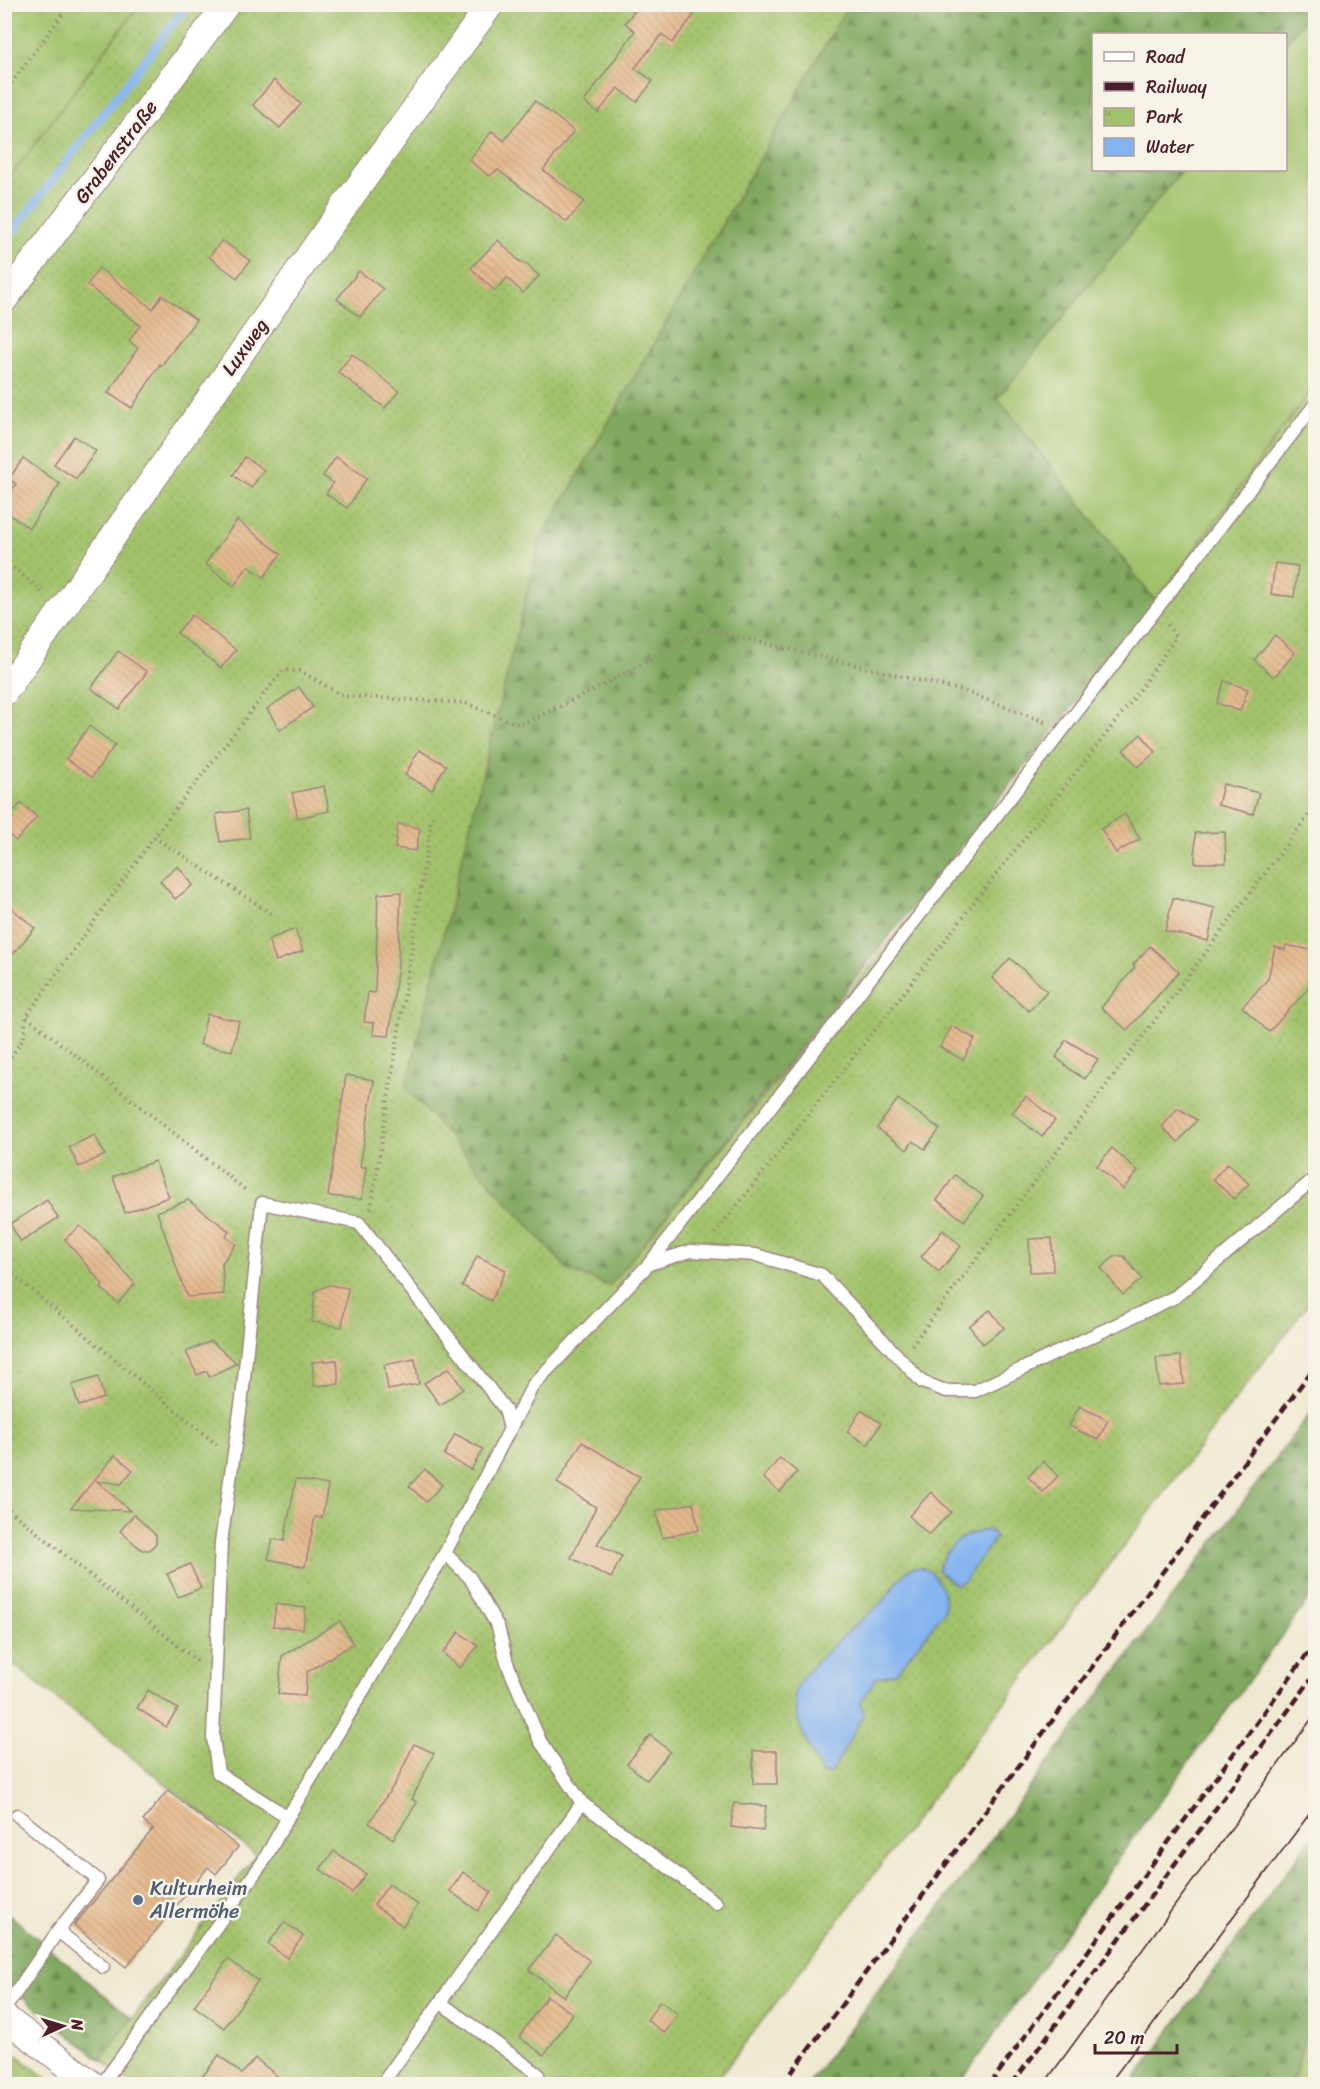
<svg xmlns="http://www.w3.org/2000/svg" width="1320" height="2089" viewBox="0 0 1320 2089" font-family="Sriracha,sans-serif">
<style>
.grass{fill:#a1c26b;stroke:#76704b;stroke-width:1.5}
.forest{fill:url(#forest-firs);stroke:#656445;stroke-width:1.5}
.park{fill:url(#park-tufts);stroke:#76704b;stroke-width:1.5}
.garden{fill:url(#garden-dots);stroke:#76704b;stroke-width:1.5}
.water{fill:#84b4ef;stroke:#676a8d;stroke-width:1.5}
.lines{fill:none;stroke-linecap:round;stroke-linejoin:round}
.stream{stroke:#84b4ef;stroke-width:8}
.building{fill:url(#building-back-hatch)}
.service-casing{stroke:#9d847e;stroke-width:15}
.minor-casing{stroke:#9d847e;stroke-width:28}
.path{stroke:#9d847e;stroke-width:4;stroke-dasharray:1.5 4.5;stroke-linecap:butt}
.service{stroke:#fff;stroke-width:12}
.minor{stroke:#fff;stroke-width:26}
.tram{stroke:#4a1f2b;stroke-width:1.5}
.rail{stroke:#4a1f2b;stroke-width:4.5;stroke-dasharray:9 4.5;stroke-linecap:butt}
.service-dot{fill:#5c6f8a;stroke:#f7f3e8;stroke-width:2}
.labels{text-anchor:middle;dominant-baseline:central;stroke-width:5;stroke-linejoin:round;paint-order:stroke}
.street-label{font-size:20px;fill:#4a1f2b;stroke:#f7f3e8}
.service-label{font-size:20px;fill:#4e5e75;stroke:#f7f3e8;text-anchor:start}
</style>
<defs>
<pattern id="forest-firs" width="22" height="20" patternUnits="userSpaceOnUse" patternTransform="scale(1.5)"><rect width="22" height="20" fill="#80a85f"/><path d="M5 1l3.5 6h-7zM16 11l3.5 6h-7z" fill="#6b884f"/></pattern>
<pattern id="park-tufts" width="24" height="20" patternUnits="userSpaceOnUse" patternTransform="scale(1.5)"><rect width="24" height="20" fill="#a1c26b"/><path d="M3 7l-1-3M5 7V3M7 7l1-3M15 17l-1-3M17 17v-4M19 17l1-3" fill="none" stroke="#8ca65d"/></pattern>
<pattern id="garden-dots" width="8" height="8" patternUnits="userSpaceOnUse" patternTransform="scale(1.5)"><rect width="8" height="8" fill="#a1c26b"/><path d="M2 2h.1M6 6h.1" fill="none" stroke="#8ca65d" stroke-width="1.8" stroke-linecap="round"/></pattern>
<pattern id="building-back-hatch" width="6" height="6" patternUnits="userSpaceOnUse" patternTransform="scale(1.5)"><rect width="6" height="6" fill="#e4ba8e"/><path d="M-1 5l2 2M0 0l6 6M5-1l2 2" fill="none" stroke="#c59f7b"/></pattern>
</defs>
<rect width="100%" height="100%" fill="#f7f3e8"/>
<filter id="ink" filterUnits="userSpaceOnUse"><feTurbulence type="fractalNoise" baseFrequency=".0167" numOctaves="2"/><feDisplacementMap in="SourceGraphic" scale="12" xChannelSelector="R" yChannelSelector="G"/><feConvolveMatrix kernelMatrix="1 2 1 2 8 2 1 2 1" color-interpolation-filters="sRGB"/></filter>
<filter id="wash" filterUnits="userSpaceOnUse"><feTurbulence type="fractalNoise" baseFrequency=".008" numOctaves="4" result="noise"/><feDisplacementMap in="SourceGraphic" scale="24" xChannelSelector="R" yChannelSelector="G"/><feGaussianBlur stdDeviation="1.35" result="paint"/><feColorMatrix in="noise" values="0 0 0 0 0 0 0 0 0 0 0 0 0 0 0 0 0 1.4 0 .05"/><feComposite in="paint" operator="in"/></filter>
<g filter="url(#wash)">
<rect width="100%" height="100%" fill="#f0e9d1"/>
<polygon class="grass" points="1315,5 1315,384 1156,602 997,398 1182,170 1286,170 1286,42"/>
<g class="forest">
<polygon points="848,5 1315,5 1286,42 1286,34 1094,34 1094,170 1182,170 998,398 1156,602 610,1286 568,1270 406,1088 539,543"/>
<polygon points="1315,1406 1315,1591 1135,1835 959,2084 808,2084"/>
<polygon points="1315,1833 1315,2004 1294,2077 1298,2084 1131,2084"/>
<polygon points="4,1910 133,2019 101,2060 5,1983"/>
</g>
<polygon class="park" points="5,4 139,5 5,185 4,5"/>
<g class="garden">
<polygon points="139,5 848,5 539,543 406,1088 568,1270 609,1286 1064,729 1315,384 1315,1295 714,2084 132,2084 101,2060 256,1855 5,1658 4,185"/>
<polygon points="1315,2004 1315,2084 1298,2084 1294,2077"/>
<polygon points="5,2046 54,2084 5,2084"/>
</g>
<g class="water">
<path d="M989,1530L996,1537L964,1581L956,1585L950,1581L938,1570C946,1546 964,1532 989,1530Z"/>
<path d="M914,1567C936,1566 946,1592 945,1610L896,1673L876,1678L860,1703L864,1714L831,1773L822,1774C811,1749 792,1720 795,1692C798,1672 863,1620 880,1604C892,1592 899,1575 914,1567Z"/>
</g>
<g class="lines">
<polyline class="stream" points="4,243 188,4"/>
</g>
<g id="blocks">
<g class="building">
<polygon points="640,4 681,4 694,15 672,43 662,34 635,68 653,81 637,102 618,88 598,113 584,102 635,31 625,23"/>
<polygon points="274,80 301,104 280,128 253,105"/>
<polygon points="535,101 574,131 543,170 584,201 567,222 498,170 489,176 469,160 492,131 504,141"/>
<polygon points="222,240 250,261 237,278 209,257"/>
<polygon points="498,240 519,261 528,265 539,276 523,293 507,278 495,291 471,268"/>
<polygon points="99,268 153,309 162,295 196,320 161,366 160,364 132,408 108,393 138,348 129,341 140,325 87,285"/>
<polygon points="359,271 383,289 360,317 337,299"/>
<polygon points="352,354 399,391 385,408 338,372"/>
<polygon points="74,436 96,451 76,479 54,464"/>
<polygon points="245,457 264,470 251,488 233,475"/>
<polygon points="336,457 367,478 347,508 326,494 333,483 323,476"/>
<polygon points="23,458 60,484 29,528 4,511 4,500 16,484 9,479"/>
<polygon points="237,520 281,554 264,577 248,566 234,586 205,564"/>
<polygon points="1275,563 1298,566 1294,597 1271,594"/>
<polygon points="192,615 236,650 221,668 177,633"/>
<polygon points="1275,635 1295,653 1274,677 1254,660"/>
<polygon points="118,651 147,672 119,709 91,688"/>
<polygon points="1224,681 1248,689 1240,711 1217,703"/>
<polygon points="299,687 313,707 280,730 267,709"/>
<polygon points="89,726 115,745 92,777 66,759"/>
<polygon points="1141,734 1156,752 1138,767 1123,750"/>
<polygon points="419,750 446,765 432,790 405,775"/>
<polygon points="1223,784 1259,793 1253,814 1218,805"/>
<polygon points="324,786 329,811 298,818 292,793"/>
<polygon points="21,803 37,817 16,841 4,831 4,822"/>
<polygon points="246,810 250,838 220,842 216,814"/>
<polygon points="1125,814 1140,839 1116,853 1101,829"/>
<polygon points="398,824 420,828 416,851 395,848"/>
<polygon points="1225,832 1226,863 1195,863 1195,833"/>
<polygon points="178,866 193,885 175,899 160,881"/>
<polygon points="401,892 398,965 389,1036 373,1035 374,1023 364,1022 368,992 375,993 378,894"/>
<polygon points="1173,898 1215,908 1208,941 1165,931"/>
<polygon points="4,902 35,928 4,965"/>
<polygon points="295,929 303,951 276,961 268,940"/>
<polygon points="1286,945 1316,951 1316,988 1308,986 1307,990 1269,1032 1242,1007 1268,979 1275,947 1285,950"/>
<polygon points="1150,946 1179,972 1127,1030 1101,1008 1135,967 1133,965"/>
<polygon points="1010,958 1047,991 1029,1011 992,978"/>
<polygon points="207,1014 239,1021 232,1051 200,1045"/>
<polygon points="952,1026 975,1039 963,1060 940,1047"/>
<polygon points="1066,1040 1098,1059 1085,1079 1072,1071 1056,1057"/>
<polygon points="346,1075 374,1080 360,1167 366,1167 362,1199 328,1196"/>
<polygon points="1026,1096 1055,1120 1042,1137 1012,1113"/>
<polygon points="898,1099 940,1129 925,1149 913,1141 907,1150 877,1128"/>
<polygon points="1178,1108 1197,1120 1178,1142 1162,1127"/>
<polygon points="95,1135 105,1155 79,1167 69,1147"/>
<polygon points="1112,1148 1138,1171 1123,1189 1097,1166"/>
<polygon points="155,1161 169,1197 125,1213 113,1177"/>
<polygon points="1228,1163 1249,1184 1234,1199 1213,1179"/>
<polygon points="955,1175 983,1196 964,1221 937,1200"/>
<polygon points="47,1200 58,1218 21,1242 10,1224"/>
<polygon points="188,1200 229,1231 226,1237 236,1244 222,1263 224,1294 187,1297 157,1212"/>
<polygon points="80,1226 100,1244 135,1284 118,1303 101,1288 103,1285 65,1239"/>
<polygon points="943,1230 961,1246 939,1272 921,1257"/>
<polygon points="1052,1238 1053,1271 1030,1272 1029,1239"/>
<polygon points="477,1256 506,1270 491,1301 462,1286"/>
<polygon points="1115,1256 1124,1256 1142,1279 1123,1295 1101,1268"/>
<polygon points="329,1285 348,1288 342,1327 312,1322 315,1291"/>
<polygon points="990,1310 1004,1328 983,1344 969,1326"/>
<polygon points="211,1341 237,1363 209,1377 207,1371 197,1375 186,1352"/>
<polygon points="1181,1356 1184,1384 1159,1386 1156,1358"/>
<polygon points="415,1359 419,1384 388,1390 384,1365"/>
<polygon points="337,1360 339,1384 314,1386 312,1362"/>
<polygon points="449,1368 463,1389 440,1405 424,1383"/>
<polygon points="98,1377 104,1398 79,1406 72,1385"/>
<polygon points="1079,1406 1108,1420 1098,1440 1069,1426"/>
<polygon points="861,1410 881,1423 868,1445 847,1432"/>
<polygon points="455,1434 483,1449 471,1470 444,1455"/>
<polygon points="582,1442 640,1477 597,1544 622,1556 611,1578 571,1558 596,1507 557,1483"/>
<polygon points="115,1455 133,1470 121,1484 97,1481 130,1511 71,1508"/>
<polygon points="780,1458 797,1472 780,1492 763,1478"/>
<polygon points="1043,1461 1058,1476 1043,1492 1028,1477"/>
<polygon points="425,1469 442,1485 426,1502 409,1486"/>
<polygon points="296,1479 328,1485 322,1518 315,1517 305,1567 268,1559 273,1539 284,1541"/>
<polygon points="931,1492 951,1512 929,1535 909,1516"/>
<polygon points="693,1503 699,1530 662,1538 656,1511"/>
<polygon points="134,1515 156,1535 156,1543 150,1550 142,1550 120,1531"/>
<polygon points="190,1564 201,1588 178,1597 167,1574"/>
<polygon points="276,1604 306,1608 303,1629 273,1626"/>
<polygon points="340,1621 353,1644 307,1672 305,1696 278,1694 282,1656"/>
<polygon points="459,1632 478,1646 460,1668 443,1653"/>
<polygon points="148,1690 178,1709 166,1727 137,1708"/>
<polygon points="650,1735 670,1751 647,1780 627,1764"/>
<polygon points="414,1744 434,1753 412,1799 417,1803 393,1839 369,1823 397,1780"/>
<rect x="753" y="1751" width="24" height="33"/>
<polygon points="168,1790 238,1847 216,1874 208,1867 126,1967 74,1925 153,1829 143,1821"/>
<polygon points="734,1803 766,1806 763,1831 731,1827"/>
<polygon points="334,1851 366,1874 352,1893 320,1869"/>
<polygon points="463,1872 491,1892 478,1911 450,1891"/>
<polygon points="389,1884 418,1905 403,1926 374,1905"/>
<polygon points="284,1922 303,1936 287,1958 268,1944"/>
<polygon points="556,1935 590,1961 564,1997 529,1970"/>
<polygon points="228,1959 258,1981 224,2028 194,2006"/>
<polygon points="547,1996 573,2014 544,2055 519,2037"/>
<polygon points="660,2001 678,2014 665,2033 647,2020"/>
<polygon points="219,2055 242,2074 255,2058 288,2085 196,2085"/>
</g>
</g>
</g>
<g filter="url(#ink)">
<use href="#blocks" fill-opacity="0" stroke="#9d847e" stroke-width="1.5"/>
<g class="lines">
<g class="service-casing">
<g id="service">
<polyline points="649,1264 1313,407 1316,406"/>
<polyline points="510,1429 533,1385 649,1264 691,1251 756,1255 822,1275 922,1382 946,1391 975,1391 1175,1297 1316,1177"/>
<polyline points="582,1803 716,1903"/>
<polyline points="17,1815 98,1880 58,1931"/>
<polyline points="441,2003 538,2074"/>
<polyline points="4,2010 58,1931 103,1967"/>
<polyline points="102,2084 263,1862 288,1817 445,1553 510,1429 505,1409 359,1223 262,1203 242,1398 221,1542 213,1737 218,1773 288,1817"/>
<polyline points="382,2084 582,1803 540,1741 507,1663 498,1627 470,1578 445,1553"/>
</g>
</g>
<g class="minor-casing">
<g id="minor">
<polyline points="4,300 227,4"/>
<polyline points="4,693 329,227 491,4"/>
<polyline points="4,2017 92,2084"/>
</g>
</g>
<g class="path">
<polyline points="4,93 70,4"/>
<polyline points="4,560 44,593"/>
<polyline points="154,837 275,916"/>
<polyline points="27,1017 247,1191"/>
<polyline points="4,1067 24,1038 26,1017 154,837 283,670 300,671 344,696 465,703 520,725 592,691 705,629 964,691 1045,722"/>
<polyline points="371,1209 432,817"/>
<polyline points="715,1234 1131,702 1176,637 1167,624"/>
<polyline points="4,1267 217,1445"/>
<polyline points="912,1345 1316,805"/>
<polyline points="4,1506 197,1661"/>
</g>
<use href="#service" class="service"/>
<use href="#minor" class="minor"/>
<g class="tram">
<polyline points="1044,2084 1316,1713"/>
<polyline points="1109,2084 1316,1805"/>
</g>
<g class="rail">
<polyline points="783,2084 1316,1365"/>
<polyline points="990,2084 1316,1642"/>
<polyline points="1012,2084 1316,1673"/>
</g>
</g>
</g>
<circle class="service-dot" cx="138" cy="1900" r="6"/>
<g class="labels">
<g class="street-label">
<text transform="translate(116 152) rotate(-53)">Grabenstraße</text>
<text transform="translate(245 347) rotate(-55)">Luxweg</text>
</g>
<g class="service-label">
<text x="150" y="1888">Kulturheim<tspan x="150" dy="23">Allermöhe</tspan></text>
</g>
</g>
<rect width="1320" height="2089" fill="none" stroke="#f7f3e8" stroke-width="24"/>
<rect x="1092" y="33" width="195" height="138" fill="#f7f3e8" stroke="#b29e9c" stroke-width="1.5"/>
<rect x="1104" y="52" width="30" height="9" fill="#ffffff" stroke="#b29e9c" stroke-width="1.5"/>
<text x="1146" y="63" font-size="18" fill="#4a1f2b">Road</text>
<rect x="1104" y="82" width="30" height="9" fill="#4a1f2b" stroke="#b29e9c" stroke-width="1.5"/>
<text x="1146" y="93" font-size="18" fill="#4a1f2b">Railway</text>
<rect x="1104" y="108" width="30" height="18" fill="url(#park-tufts)" stroke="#b29e9c" stroke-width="1.5"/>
<text x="1146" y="123" font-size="18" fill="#4a1f2b">Park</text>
<rect x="1104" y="138" width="30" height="18" fill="#84b4ef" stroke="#b29e9c" stroke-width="1.5"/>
<text x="1146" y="153" font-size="18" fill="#4a1f2b">Water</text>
<g transform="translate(63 2026) rotate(86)" stroke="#f7f3e8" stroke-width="4.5" paint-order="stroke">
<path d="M0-4.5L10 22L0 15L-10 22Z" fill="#4a1f2b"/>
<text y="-9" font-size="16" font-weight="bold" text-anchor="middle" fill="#4a1f2b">N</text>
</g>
<path d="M1095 2044v9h82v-9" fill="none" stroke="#4a1f2b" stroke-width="3"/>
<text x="1104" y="2044" font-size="18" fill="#4a1f2b" stroke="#f7f3e8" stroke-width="4.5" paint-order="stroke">20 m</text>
</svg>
